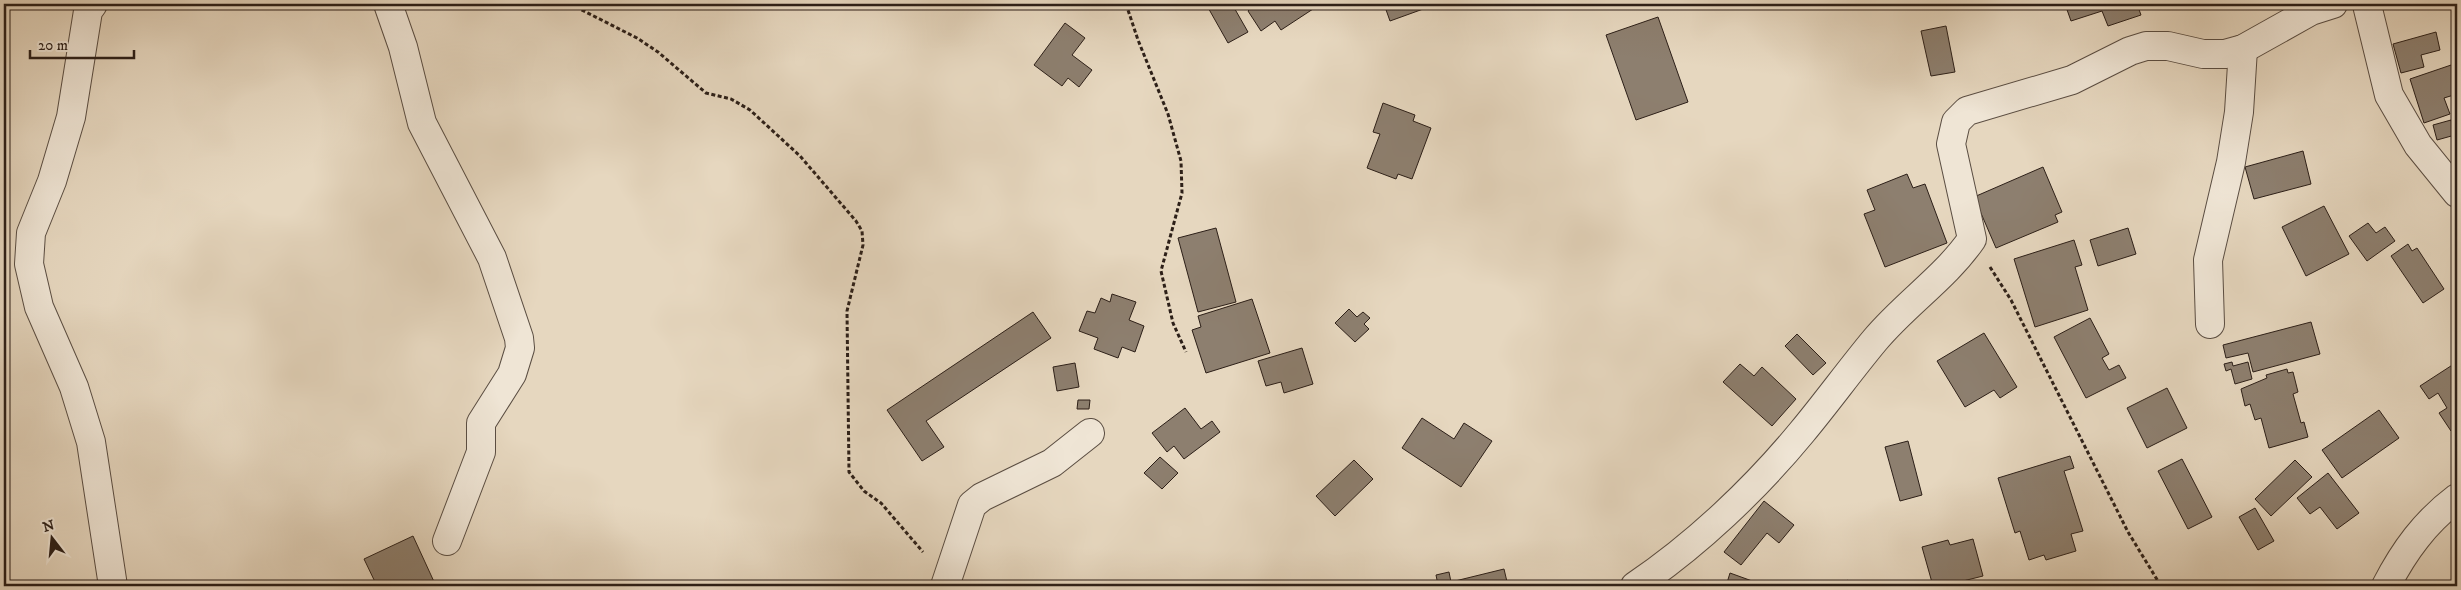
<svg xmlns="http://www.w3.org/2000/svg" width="2461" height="590" viewBox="0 0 2461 590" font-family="'IM FELL DW Pica',serif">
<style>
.building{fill:#8d7f6f;stroke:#2c1f18}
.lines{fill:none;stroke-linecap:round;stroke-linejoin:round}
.minor-casing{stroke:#5a4d42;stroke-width:30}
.path{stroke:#2c1f18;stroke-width:3;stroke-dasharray:4 2.5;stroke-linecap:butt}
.minor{stroke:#efe5d5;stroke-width:28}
</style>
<rect width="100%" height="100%" fill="#e6d7bf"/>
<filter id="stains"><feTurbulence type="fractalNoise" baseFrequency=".004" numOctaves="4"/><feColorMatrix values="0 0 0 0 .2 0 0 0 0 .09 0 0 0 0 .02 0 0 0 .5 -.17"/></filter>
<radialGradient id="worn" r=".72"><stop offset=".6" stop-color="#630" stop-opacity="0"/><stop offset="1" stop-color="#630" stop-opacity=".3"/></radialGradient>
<g class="building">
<polygon points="1206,4 1232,4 1248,32 1228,43"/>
<polygon points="1255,4 1309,4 1313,9 1281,30 1275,21 1261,31 1248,11"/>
<polygon points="1384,4 1437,4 1390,21"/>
<polygon points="2065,4 2137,4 2141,15 2108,26 2102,11 2071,21"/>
<polygon points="1658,17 1688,102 1636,120 1606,35"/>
<polygon points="1065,23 1085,38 1072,55 1092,70 1079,87 1068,78 1062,86 1034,65"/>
<polygon points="1946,26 1955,72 1931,76 1921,31"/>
<polygon points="2436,32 2440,50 2421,55 2424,67 2401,73 2393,44"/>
<polygon points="2457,63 2457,94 2444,98 2450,114 2424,123 2410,79"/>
<polygon points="1383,103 1415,115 1413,121 1431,128 1412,179 1398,174 1396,179 1367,168 1380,134 1373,132"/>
<polygon points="2451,120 2455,135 2437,140 2433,125"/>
<polygon points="2303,151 2311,184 2254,199 2245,167"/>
<polygon points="2043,167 2062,212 2055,215 2058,222 1996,248 1974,197"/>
<polygon points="1907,174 1913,188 1925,184 1947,243 1885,267 1864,214 1875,210 1867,190"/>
<polygon points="2324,206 2349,254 2306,276 2282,227"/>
<polygon points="2368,223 2376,233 2385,227 2395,241 2367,261 2349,236"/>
<polygon points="1216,228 1236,302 1198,312 1178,238"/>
<polygon points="2128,228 2136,254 2098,266 2090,240"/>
<polygon points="2074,240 2082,265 2075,267 2088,310 2035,327 2014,259"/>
<polygon points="2408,244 2412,251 2417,248 2444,289 2423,303 2391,256"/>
<polygon points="1112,294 1136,302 1129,320 1144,326 1135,352 1122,347 1118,358 1094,349 1098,338 1079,331 1087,311 1095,313 1101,298 1110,302"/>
<polygon points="1252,299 1270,353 1206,373 1192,330 1201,327 1198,316"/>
<polygon points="1349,309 1357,317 1363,312 1370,318 1364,324 1369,329 1355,342 1335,323"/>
<polygon points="1033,312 1051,338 926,421 944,447 922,461 887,410"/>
<polygon points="2090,318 2109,354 2102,358 2109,370 2119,365 2126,378 2086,398 2054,337"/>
<polygon points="2311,322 2320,354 2253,372 2248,353 2226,358 2223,345"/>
<polygon points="1984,333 2017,387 2000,398 1994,390 1965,407 1937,361"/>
<polygon points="1797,334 1826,363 1813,375 1785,346"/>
<polygon points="1302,348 1313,384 1284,393 1281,382 1266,386 1258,361"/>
<polygon points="2232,362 2233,366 2248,362 2252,379 2235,384 2231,369 2226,371 2224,364"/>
<polygon points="2457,362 2457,432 2455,429 2451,431 2439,413 2447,408 2438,393 2429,399 2420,386"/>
<polygon points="1075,363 1079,387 1057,391 1053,367"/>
<polygon points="1740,364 1754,376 1762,367 1796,399 1772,426 1723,382"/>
<polygon points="2287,369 2288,373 2293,372 2298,392 2293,394 2301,423 2304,422 2308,437 2269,448 2261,418 2255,420 2250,404 2245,406 2241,389 2267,378 2266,375"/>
<polygon points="2167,388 2187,428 2147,448 2127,408"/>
<polygon points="1078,400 1090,400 1089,409 1077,409"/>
<polygon points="1185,408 1201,429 1212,421 1220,432 1184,459 1174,446 1167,452 1152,433"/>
<polygon points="2379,410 2399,438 2342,478 2322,450"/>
<polygon points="1422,418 1454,439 1464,423 1492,441 1461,487 1402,448"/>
<polygon points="1908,441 1922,495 1900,501 1885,447"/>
<polygon points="2070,456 2074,468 2064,471 2083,531 2071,534 2076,551 2046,560 2044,555 2029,560 2020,531 2015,533 1998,478"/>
<polygon points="1160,457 1178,473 1162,489 1144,473"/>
<polygon points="2182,459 2212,517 2188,529 2158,471"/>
<polygon points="1354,460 1373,479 1335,516 1316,496"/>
<polygon points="2295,460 2312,477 2271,516 2255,499"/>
<polygon points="2328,473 2359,513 2337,529 2320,507 2310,514 2297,498"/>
<polygon points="1764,501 1794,525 1779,543 1767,533 1741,565 1724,552"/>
<polygon points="2255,508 2274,541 2258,550 2239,517"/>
<polygon points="413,536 436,586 377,586 364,559"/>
<polygon points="1973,539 1983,576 1943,586 1933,586 1922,547 1948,540 1950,545"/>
<polygon points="1504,569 1508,586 1434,586 1438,585 1436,575 1449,572 1451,582"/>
<polygon points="1730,573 1766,586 1726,586"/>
<polygon points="1848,580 1853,586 1840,586"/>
</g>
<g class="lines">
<g class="minor-casing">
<g id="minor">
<polyline points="93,4 88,11 71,117 52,181 31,233 29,264 39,307 74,387 91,442 113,586"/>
<polyline points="388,4 403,47 422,123 492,258 519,338 520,348 512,374 481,423 481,452 447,541"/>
<polyline points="2367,5 2389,95 2418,145 2457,193"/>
<polyline points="2210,324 2208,260 2231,162 2239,112 2243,49"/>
<polyline points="945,586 972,505 982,497 1052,463 1090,433"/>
<path d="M1635,586C1696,545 1755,489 1802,432C1827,402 1850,370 1875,340C1905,304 1946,277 1972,239L1951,144L1956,122L1967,111L2072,80L2130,51L2146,46H2168L2203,54H2225L2243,49L2311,11L2333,4"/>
<path d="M2386,586C2404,551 2425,522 2457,498"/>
</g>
</g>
<g class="path">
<polyline points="570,4 637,38 658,52 706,93 731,99 750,110 800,156 856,221 862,231 863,245 847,311 849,472 864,491 881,503 923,552"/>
<polyline points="1126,4 1138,40 1168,114 1181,161 1182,193 1161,271 1173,323 1186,352"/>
<polyline points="1990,267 2011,300 2128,532 2161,586"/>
</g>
<use href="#minor" class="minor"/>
</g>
<rect width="2461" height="590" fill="none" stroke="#e6d7bf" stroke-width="20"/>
<rect x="5" y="5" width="2451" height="580" fill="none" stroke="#2c1f18" stroke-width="2.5"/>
<rect x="10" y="10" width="2441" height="570" fill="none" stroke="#2c1f18"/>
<g transform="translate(52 538) rotate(344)" stroke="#efe5d5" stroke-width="4" paint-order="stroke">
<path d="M0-4L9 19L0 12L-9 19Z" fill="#2c1f18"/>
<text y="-8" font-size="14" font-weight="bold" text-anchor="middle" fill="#2c1f18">N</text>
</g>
<path d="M30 50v8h104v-8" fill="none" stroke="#2c1f18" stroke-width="2.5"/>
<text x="38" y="50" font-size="15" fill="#2c1f18" stroke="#efe5d5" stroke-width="4" paint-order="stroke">20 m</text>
<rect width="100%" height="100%" filter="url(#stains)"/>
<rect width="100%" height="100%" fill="url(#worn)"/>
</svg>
